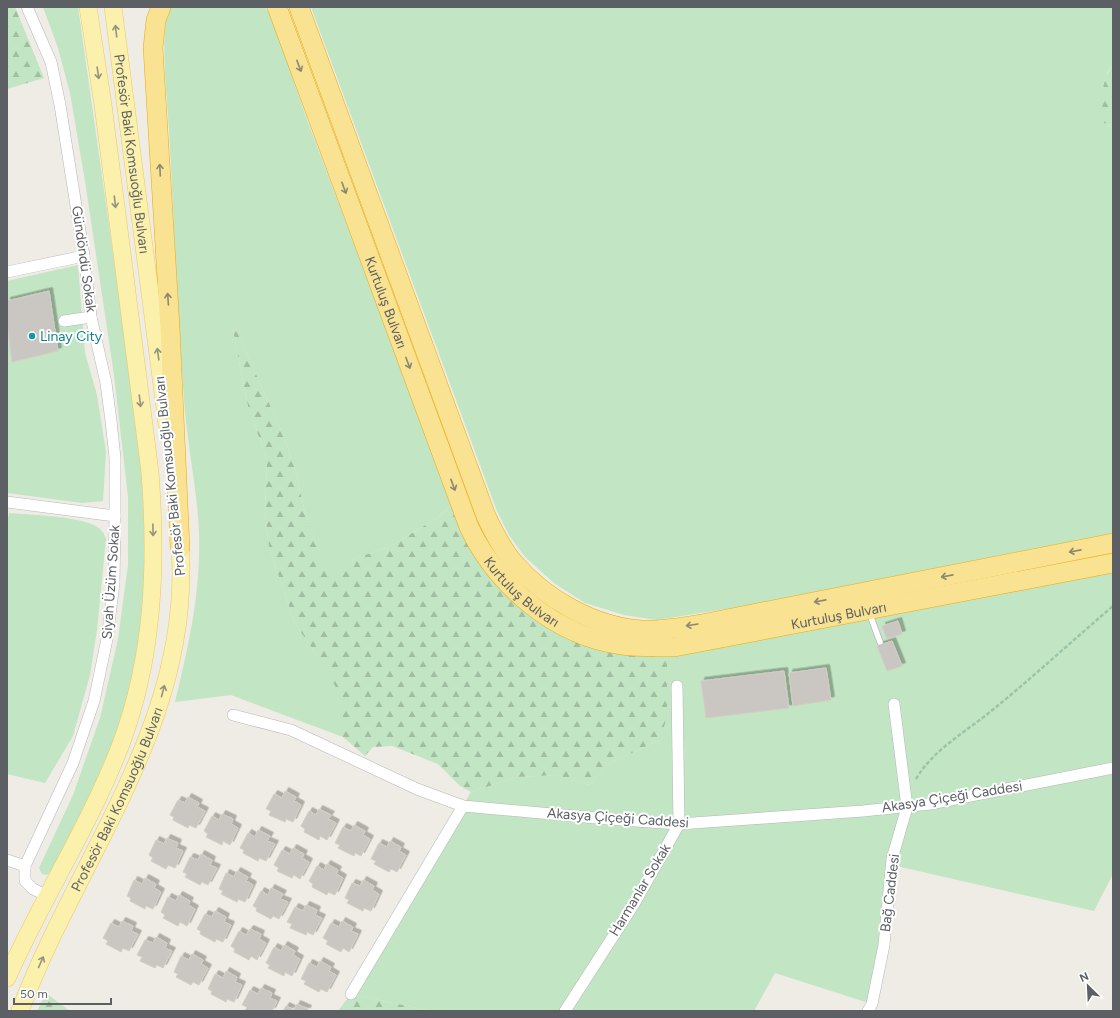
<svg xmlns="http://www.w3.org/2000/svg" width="1120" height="1018" viewBox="0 0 1120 1018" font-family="Figtree,sans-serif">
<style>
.grass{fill:#c2e5c3}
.forest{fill:url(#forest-firs)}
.building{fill:#cac7c2;stroke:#d3cec3;filter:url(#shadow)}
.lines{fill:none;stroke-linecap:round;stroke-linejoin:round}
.lane-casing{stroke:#b5b7bb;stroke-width:7}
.street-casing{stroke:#b5b7bb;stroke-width:12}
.primary-casing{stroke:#ecc95f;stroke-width:18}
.highway-casing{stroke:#eaab09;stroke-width:20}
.path{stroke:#9bc5a9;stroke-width:2.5;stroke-dasharray:4 2;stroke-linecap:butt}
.lane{stroke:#fff;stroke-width:5.5}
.street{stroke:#fff;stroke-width:11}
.primary{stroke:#fcf1ac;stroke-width:17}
.highway{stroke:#f9e291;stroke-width:19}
.oneway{stroke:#94937d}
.oneway2{stroke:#8b8772}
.culture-dot{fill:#0f9aa8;stroke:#fff;stroke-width:1.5}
.labels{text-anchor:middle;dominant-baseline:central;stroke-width:4;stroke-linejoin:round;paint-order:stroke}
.street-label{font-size:14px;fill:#5c6064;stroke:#fff}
.culture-label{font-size:14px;fill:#0d838f;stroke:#fff;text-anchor:start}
</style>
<defs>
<pattern id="forest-firs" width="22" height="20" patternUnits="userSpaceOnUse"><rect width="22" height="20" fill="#c2e5c3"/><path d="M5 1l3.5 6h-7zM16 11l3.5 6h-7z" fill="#a1bda2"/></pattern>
<filter id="shadow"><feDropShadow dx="3.5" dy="-3.5" stdDeviation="0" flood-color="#0004"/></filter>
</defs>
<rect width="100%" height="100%" fill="#eeece4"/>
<g class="grass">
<polygon points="43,7 78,7 142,457 148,558 140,642 129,695 112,749 86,808 53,869 47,875 42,874 39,868 73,795 100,718 118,639 128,565 128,497 114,375 85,181 70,93 58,48"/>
<path d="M171,7H265L272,18L306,117L452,504L439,517L389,547L353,559L328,577L305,512L294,466L284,437L236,329L233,330L248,406L267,460L265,512L269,547L295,624L314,651L344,699L343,737L231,695L175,702C189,644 201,592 199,532C197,487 187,444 184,399C177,309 174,219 169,129C168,105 158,23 171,7Z"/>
<polygon points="311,7 1113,7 1113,64 1107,73 1104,123 1113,125 1113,533 739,607 656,620 624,615 585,603 554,583 525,557 509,535 497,511"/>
<polygon points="78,265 85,353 97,395 106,452 103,501 82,503 7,493 7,281"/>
<path d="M9,513C28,515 92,516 102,531C104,533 105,537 106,539L97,630L90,675L73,736L45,783L7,774V525Z"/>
<polygon points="1113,572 1113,874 1094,911 892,865 872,1004 775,973 754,1011 431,1011 351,994 471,792 517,777 557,775 589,785 607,765 659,740 667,655"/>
</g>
<g class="forest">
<polygon points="7,7 15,7 44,78 7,89"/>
<path d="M1113,64V125L1104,123C1101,100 1100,84 1113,64Z"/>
<polygon points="236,329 284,437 294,466 305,512 328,576 353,559 389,547 439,517 452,504 526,608 667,655 667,718 659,740 607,765 589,785 557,775 517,777 471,792 460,786 438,764 392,746 373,747 365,756 343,737 343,699 314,651 295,624 269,547 265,512 267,460 248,406 233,330"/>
<polygon points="46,993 67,1009 69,1011 37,1011"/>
<polygon points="351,994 431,1011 338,1011"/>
</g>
<g class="building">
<polygon points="49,291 58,351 12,362 7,321 7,301"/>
<polygon points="898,621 902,634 887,639 882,626"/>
<polygon points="892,641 902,666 887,671 877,646"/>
<polygon points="826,668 831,700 793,706 789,673"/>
<polygon points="784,671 789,708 706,718 701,681"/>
<polygon points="285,791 296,797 294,801 301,805 293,822 286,819 285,822 269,815 271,811 266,809 274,794 282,798"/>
<polygon points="188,797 199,803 197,807 205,811 196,828 189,825 188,828 173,820 174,817 170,815 178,800 185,803"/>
<polygon points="319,809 331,815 328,819 336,823 327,840 320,836 319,840 304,832 305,829 301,826 309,811 316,815"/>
<polygon points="222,814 233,819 231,824 238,828 230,845 223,841 222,845 206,837 208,834 204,831 212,816 219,820"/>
<polygon points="354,825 365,831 363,835 370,839 361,856 355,853 354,856 338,848 340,845 335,843 343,827 351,831"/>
<polygon points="258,830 270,836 267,841 275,844 266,861 259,858 258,861 243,853 244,850 240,848 248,833 255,837"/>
<polygon points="167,838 178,843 176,848 183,851 175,868 168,865 166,869 151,861 153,858 149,855 156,840 164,844"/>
<polygon points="390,841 401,847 399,851 406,855 397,872 391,869 389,872 374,864 376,861 371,859 379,843 387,847"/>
<polygon points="293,848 304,854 302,858 309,862 300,879 294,875 292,878 277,871 279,868 274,865 282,850 290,854"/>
<polygon points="201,854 212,860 210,865 217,868 208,885 202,882 200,885 185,877 187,874 183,872 190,857 198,860"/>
<polygon points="327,864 338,870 336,874 343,878 335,895 328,892 327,895 312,887 313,884 309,881 317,866 324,870"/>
<polygon points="237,871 248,877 246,881 253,885 245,902 238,899 237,902 221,894 223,891 219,889 226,873 234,877"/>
<polygon points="145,878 156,884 154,888 161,892 153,909 146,906 145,909 130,901 131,898 127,896 134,880 142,884"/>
<polygon points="363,880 374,886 372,890 379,894 371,911 364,908 363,911 347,903 349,900 345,898 352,883 360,886"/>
<polygon points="271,888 283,894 280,899 288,902 279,919 273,916 271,919 256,911 257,908 253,906 261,891 268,895"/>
<polygon points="179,895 190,901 188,905 195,909 187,926 180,922 178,926 163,918 165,915 161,912 168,897 176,901"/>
<polygon points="306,905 317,910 315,915 322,918 313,935 307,932 306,935 290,928 292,924 287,922 295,907 303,911"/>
<polygon points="215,911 226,917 224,922 231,925 223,942 216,939 215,942 200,934 201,931 197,929 205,914 212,917"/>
<polygon points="122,921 133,926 131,931 138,934 129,951 123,948 121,952 106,944 108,941 103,938 111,923 119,927"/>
<polygon points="342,921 353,927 351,931 358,934 349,952 343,948 341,952 326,944 328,941 323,938 331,923 339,927"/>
<polygon points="250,929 261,934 259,939 266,943 257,960 251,956 249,960 234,952 235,949 231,946 239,931 246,935"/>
<polygon points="156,937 167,943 165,948 172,951 163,968 157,965 155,968 140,961 142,957 137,955 145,940 153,943"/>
<polygon points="284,945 295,951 293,955 300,959 292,976 285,972 284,976 268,968 270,965 266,963 274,947 281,951"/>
<polygon points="192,954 203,960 201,964 208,968 199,985 193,982 191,985 176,977 178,974 174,972 181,956 189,960"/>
<polygon points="320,961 331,967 329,971 336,975 327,992 321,989 319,992 304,984 306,981 301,979 309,963 317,967"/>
<polygon points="226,971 237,977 235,982 242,985 234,1002 227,999 226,1002 211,994 212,991 208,989 215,974 223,978"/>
<polygon points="261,988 272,993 270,998 277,1001 272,1011 245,1011 247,1007 242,1005 250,990 258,994"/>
<polygon points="297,1004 308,1009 307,1011 283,1011 286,1006 294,1010"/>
</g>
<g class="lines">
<g class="lane-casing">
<polyline id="lane" points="869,612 880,642"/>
</g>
<g class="street-casing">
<g id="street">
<polyline points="27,7 51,62 60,105 84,256 91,317 106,383 111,421 115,458 115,516"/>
<polyline points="7,272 84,256"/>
<polyline points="64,321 91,317"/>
<polyline points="7,502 115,516 114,583 107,639 94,701 73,763 25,866 25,881 33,889 48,896"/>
<polyline points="233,715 291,730 417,789 463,806 607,819 679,824 863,811 930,804 1113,768"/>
<polyline points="7,860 25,866"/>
<polyline points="351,994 463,806"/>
<polyline points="565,1011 634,904 679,824 677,686"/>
<polyline points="868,1011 872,1004 884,945 892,859 907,807 894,704"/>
</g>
</g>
<g class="primary-casing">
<g id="primary">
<path id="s1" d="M113,7L167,424"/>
<path d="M7,978C42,899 90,825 121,744C154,656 157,564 150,472L103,105L88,7"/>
<path id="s2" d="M20,1011C80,851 198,716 179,534"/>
</g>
</g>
<g class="highway-casing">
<g id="highway">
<polyline points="161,7 156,20 153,48 170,328 180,548"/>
<path id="s3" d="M277,7L469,527C497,586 555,636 622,645C640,647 657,647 674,647L1113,563"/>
<path d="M299,7L486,516C494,533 502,549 514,563C545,599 594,627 642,630C662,631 682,627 702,624L1113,543"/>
</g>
</g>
<path class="path" d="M916,779C933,750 964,733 990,712C1032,678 1072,641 1113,606"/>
<use href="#lane" class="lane"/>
<use href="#street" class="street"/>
<use href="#primary" class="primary"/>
<use href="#highway" class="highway"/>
</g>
<defs><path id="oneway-shaft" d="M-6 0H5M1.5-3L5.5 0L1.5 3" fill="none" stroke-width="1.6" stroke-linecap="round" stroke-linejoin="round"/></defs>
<g class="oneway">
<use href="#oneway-shaft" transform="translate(116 31) rotate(-97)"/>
<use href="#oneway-shaft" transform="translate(98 73) rotate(82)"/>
<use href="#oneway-shaft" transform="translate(115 202) rotate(83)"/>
<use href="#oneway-shaft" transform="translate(158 354) rotate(-98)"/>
<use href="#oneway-shaft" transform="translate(140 401) rotate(83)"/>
<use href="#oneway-shaft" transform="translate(153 530) rotate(89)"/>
<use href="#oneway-shaft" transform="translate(163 691) rotate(-75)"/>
<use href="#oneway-shaft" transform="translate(41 962) rotate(-66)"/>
</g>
<g class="oneway2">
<use href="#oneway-shaft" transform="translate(299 66) rotate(70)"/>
<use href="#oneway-shaft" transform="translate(160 170) rotate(-93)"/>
<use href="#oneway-shaft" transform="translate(344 188) rotate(70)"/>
<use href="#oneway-shaft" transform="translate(168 299) rotate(-94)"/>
<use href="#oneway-shaft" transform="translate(408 363) rotate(69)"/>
<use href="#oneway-shaft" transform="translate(453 485) rotate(70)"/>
<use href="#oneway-shaft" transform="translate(1075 551) rotate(169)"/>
<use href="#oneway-shaft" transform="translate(947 576) rotate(169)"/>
<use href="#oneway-shaft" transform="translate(820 601) rotate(169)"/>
<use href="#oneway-shaft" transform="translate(692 625) rotate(171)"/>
</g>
<circle class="culture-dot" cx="32" cy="336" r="4"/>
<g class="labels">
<g class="street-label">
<text stroke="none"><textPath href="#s1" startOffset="148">Profesör Baki Komsuoğlu Bulvarı</textPath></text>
<text transform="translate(84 259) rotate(82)">Gündöndü Sokak</text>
<text stroke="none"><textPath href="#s3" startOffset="315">Kurtuluş Bulvarı</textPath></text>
<text transform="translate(170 476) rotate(-96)">Profesör Baki Komsuoğlu Bulvarı</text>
<text transform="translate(111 582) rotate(-86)">Siyah Üzüm Sokak</text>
<text stroke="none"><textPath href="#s3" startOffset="639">Kurtuluş Bulvarı</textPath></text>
<text stroke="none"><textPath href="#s3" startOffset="975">Kurtuluş Bulvarı</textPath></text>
<text transform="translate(952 797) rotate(-9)">Akasya Çiçeği Caddesi</text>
<text stroke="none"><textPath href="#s2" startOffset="233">Profesör Baki Komsuoğlu Bulvarı</textPath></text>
<text transform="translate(618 818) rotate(4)">Akasya Çiçeği Caddesi</text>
<text transform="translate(640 890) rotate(-59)">Harmanlar Sokak</text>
<text transform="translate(890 893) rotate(-83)">Bağ Caddesi</text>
</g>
<g class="culture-label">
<text x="40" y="336">Linay City</text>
</g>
</g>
<rect width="1120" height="1018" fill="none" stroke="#5c6064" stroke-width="16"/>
<g transform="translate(1088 986) rotate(336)" stroke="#ffffff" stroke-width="3" paint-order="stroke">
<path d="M0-3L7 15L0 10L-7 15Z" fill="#5c6064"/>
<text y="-6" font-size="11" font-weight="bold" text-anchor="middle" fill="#5c6064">N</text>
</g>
<path d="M14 998v6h97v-6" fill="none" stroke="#5c6064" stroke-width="2"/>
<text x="20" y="998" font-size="12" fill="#5c6064" stroke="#ffffff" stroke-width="3" paint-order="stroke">50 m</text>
</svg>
